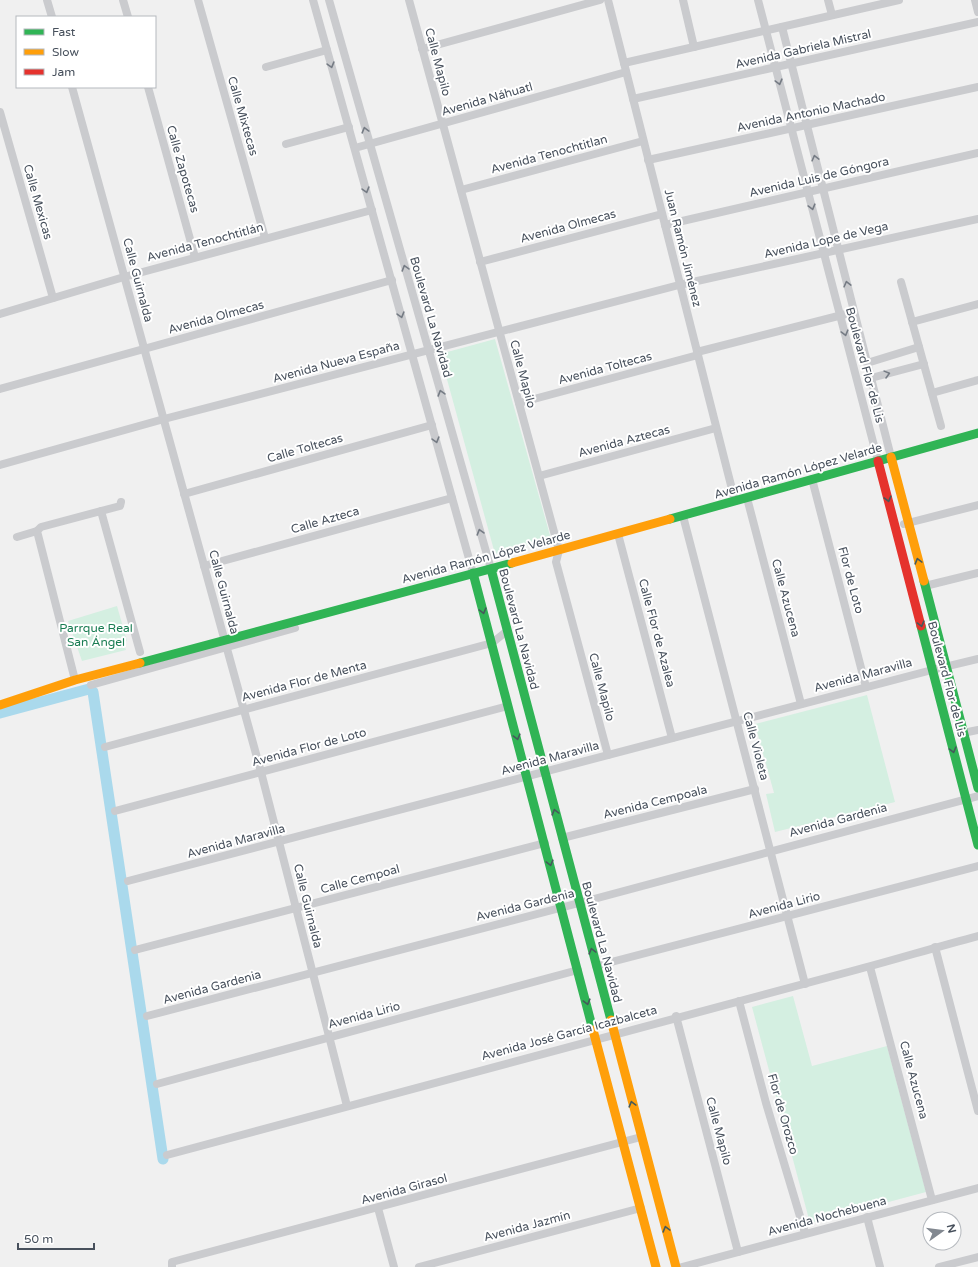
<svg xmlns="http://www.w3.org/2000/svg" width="978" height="1267" viewBox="0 0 978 1267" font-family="'Varela Round',sans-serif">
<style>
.green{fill:#d4efe1}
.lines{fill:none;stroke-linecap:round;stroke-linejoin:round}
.canal{stroke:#aad9ec;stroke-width:11}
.street{stroke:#cacbce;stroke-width:8}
.fast{stroke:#30b455;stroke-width:9}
.slow{stroke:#ff9f0a;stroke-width:9}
.jam{stroke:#e5322d;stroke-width:9}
.oneway{stroke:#757b84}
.oneway2{stroke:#455a5b}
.labels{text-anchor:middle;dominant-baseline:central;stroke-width:4;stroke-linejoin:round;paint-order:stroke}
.street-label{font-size:12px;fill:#47505c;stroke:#fff}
.park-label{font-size:12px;fill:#197d53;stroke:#fff}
</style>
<rect width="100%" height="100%" fill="#f0f0f0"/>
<g class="green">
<polygon points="495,339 551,539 495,554 440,354"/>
<polygon points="117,606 127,641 123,642 126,650 82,661 68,621"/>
<polygon points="867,695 895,802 775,832 766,794 774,793 755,724"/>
<polygon points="793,996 812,1066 887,1046 926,1192 810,1223 752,1007"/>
</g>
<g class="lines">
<polyline class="canal" points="0,713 89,689 93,692 163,1159"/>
<g class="street">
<polyline points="47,0 52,17"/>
<polyline points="123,0 128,17"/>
<polyline points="198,0 265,238"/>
<polyline points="313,0 473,573"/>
<polyline points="329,0 491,569"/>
<polyline points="409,0 559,550 556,562 608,755"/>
<polyline points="608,0 735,501"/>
<polyline points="683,0 694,47"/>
<polyline points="758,0 878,461"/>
<polyline points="828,0 832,15"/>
<polyline points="975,0 978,12"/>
<polyline points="782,27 891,457"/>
<polyline points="422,49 600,0"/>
<polyline points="624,63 899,0"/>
<polyline points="266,67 327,50"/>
<polyline points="72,87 261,772 347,1106"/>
<polyline points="148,87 195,257"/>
<polyline points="633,99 978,22"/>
<polyline points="0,112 53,298"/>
<polyline points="286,144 349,127"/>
<polyline points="355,148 626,72"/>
<polyline points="648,160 978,87"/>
<polyline points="461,190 643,141"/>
<polyline points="665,225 978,153"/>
<polyline points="480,262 662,214"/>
<polyline points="901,282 941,426"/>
<polyline points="0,314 124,277 372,210"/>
<polyline points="912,322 978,304"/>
<polyline points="697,352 854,312"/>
<polyline points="867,363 919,347"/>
<polyline points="871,378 924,364"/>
<polyline points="0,389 392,280"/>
<polyline points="932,393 978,380"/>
<polyline points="519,403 698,355"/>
<polyline points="0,465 164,419 679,285 978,219"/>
<polyline points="539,476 716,428"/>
<polyline points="812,479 866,687"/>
<polyline points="184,494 432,425"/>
<polyline points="747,498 801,704"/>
<polyline points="101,511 140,652"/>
<polyline points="683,516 805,984"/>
<polyline points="904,524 978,505"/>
<polyline points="618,534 672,738"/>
<polyline points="17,537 37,531"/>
<polyline points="204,566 452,498"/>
<polyline points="925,586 978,573"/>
<polyline points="75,680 37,531 41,527 120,506 121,502"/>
<polyline points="91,685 295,628"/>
<polyline points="963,733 978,730"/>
<polyline points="105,747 492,643 507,631"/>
<polyline points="115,811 508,706"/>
<polyline points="562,838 755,789"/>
<polyline points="128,881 932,670 978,659"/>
<polyline points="935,947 978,1111"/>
<polyline points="135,950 545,843"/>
<polyline points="596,966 978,866"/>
<polyline points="870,967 932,1200"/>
<polyline points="739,1001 766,1103 805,1233"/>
<polyline points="147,1016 579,903 978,796"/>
<polyline points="676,1016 738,1252"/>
<polyline points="157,1084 578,970"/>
<path d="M167,1155C395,1093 623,1031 852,971C894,960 936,947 978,936"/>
<polyline points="378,1208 394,1267"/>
<polyline points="867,1217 880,1267"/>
<polyline points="172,1267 172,1262 641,1137"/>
<polyline points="419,1267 641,1208"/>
<polyline points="682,1267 978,1188"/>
<polyline points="939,1267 978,1257"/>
</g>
<g class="fast">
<polyline points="670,519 978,433"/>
<polyline points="491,569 611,1020"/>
<polyline points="473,573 593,1030"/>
<polyline points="924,581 978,788"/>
<polyline points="921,626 978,845"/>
<polyline points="140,663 512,563"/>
</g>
<g class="slow">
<polyline points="891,457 924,581"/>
<polyline points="512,563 670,519"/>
<polyline points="0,705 75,680 140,663"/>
<polyline points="611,1020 676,1267"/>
<polyline points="593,1030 656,1267"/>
</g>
<polyline class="jam" points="878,461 921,626"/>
</g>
<defs><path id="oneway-chevron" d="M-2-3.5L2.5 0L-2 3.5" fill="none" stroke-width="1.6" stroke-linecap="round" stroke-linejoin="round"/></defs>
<g class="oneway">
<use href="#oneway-chevron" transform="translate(331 65) rotate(74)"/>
<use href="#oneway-chevron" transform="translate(779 82) rotate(75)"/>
<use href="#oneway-chevron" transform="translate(365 130) rotate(-105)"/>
<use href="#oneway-chevron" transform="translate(815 158) rotate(-104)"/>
<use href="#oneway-chevron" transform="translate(366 190) rotate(74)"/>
<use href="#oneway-chevron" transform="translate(812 207) rotate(75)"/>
<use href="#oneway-chevron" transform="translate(405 268) rotate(-106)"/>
<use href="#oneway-chevron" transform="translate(847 284) rotate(-104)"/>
<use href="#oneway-chevron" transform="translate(401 315) rotate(74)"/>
<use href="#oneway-chevron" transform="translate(845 333) rotate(75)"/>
<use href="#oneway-chevron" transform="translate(887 374) rotate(-15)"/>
<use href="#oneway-chevron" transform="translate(441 393) rotate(-106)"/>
<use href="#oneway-chevron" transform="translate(436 440) rotate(74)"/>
<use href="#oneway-chevron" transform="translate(480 532) rotate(-106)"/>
</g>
<g class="oneway2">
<use href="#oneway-chevron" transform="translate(888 499) rotate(75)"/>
<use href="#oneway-chevron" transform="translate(918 561) rotate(-105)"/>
<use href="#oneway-chevron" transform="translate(483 611) rotate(75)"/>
<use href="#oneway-chevron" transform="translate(921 624) rotate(75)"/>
<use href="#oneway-chevron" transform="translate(517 737) rotate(75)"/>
<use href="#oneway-chevron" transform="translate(953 750) rotate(75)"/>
<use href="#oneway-chevron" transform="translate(555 812) rotate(-105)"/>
<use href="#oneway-chevron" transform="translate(550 863) rotate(75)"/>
<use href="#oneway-chevron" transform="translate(592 951) rotate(-105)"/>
<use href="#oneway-chevron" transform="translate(587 1002) rotate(75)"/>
<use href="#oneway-chevron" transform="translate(632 1104) rotate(-105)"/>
<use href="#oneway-chevron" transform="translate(666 1229) rotate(-105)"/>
</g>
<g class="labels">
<g class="street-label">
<text transform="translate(803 49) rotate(-13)">Avenida Gabriela Mistral</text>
<text transform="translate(438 62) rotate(75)">Calle Mapilo</text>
<text transform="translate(487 99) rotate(-16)">Avenida Náhuatl</text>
<text transform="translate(811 112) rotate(-12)">Avenida Antonio Machado</text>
<text transform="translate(243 116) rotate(74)">Calle Mixtecas</text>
<text transform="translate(549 154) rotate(-15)">Avenida Tenochtitlan</text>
<text transform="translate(183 169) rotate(74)">Calle Zapotecas</text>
<text transform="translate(819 177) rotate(-13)">Avenida Luis de Góngora</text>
<text transform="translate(38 202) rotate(74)">Calle Mexicas</text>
<text transform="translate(568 226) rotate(-15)">Avenida Olmecas</text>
<text transform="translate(826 240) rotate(-13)">Avenida Lope de Vega</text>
<text transform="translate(205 242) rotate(-15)">Avenida Tenochtitlán</text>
<text transform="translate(683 248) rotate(76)">Juan Ramón Jiménez</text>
<text transform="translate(138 280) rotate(75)">Calle Guirnalda</text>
<text transform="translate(216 317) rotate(-15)">Avenida Olmecas</text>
<text transform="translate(431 317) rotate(74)">Boulevard La Navidad</text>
<text transform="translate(336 362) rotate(-15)">Avenida Nueva España</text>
<text transform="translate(865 365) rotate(75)">Boulevard Flor de Lis</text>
<text transform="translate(605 368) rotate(-15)">Avenida Toltecas</text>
<text transform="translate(523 374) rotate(75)">Calle Mapilo</text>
<text transform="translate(624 441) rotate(-15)">Avenida Aztecas</text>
<text transform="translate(305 448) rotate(-16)">Calle Toltecas</text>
<text transform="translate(798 471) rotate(-16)">Avenida Ramón López Velarde</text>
<text transform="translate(325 520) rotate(-16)">Calle Azteca</text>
<text transform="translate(486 557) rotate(-15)">Avenida Ramón López Velarde</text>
<text transform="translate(851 580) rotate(75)">Flor de Loto</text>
<text transform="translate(224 592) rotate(75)">Calle Guirnalda</text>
<text transform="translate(786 598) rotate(75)">Calle Azucena</text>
<text transform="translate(519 629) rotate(75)">Boulevard La Navidad</text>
<text transform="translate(657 633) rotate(75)">Calle Flor de Azalea</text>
<text transform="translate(863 675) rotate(-15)">Avenida Maravilla</text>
<text transform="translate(947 679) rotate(75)">Boulevard Flor de Lis</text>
<text transform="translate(304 681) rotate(-15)">Avenida Flor de Menta</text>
<text transform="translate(602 687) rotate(75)">Calle Mapilo</text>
<text transform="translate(756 746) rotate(75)">Calle Violeta</text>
<text transform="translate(309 747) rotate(-15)">Avenida Flor de Loto</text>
<text transform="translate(550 758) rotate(-15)">Avenida Maravilla</text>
<text transform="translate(655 802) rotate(-14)">Avenida Cempoala</text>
<text transform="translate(838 820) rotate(-15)">Avenida Gardenia</text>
<text transform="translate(236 841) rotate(-15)">Avenida Maravilla</text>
<text transform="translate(360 879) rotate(-15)">Calle Cempoal</text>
<text transform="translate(525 905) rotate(-14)">Avenida Gardenia</text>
<text transform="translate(784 905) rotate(-15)">Avenida Lirio</text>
<text transform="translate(308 906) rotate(76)">Calle Guirnalda</text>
<text transform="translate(602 942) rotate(75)">Boulevard La Navidad</text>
<text transform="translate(212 987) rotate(-15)">Avenida Gardenia</text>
<text transform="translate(364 1015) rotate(-15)">Avenida Lirio</text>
<text transform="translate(569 1033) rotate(-15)">Avenida José García Icazbalceta</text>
<text transform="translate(914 1080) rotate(75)">Calle Azucena</text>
<text transform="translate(783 1114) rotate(74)">Flor de Orozco</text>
<text transform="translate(719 1131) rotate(75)">Calle Mapilo</text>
<text transform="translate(404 1189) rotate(-15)">Avenida Girasol</text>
<text transform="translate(827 1216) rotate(-15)">Avenida Nochebuena</text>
<text transform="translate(527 1226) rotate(-15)">Avenida Jazmín</text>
</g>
<g class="park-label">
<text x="96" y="628">Parrque Real<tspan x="96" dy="14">San Ángel</tspan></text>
</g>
</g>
<rect x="16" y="16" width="140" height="72" fill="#ffffff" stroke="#b5b9be"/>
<rect x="24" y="29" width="20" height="6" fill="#30b455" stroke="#b5b9be"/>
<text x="52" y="36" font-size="12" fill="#47505c">Fast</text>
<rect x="24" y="49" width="20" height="6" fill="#ff9f0a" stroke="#b5b9be"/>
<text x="52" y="56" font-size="12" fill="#47505c">Slow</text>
<rect x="24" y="69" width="20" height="6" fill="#e5322d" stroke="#b5b9be"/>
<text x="52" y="76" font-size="12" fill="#47505c">Jam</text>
<g transform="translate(942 1231) rotate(76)"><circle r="19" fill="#ffffff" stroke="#b5b9be"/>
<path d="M0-3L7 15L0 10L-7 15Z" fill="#828890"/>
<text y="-6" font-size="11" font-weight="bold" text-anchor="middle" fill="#47505c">N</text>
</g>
<path d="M18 1243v6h76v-6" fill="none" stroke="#47505c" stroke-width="2"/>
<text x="24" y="1243" font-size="12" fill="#47505c" stroke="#ffffff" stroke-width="3" paint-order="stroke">50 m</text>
</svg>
